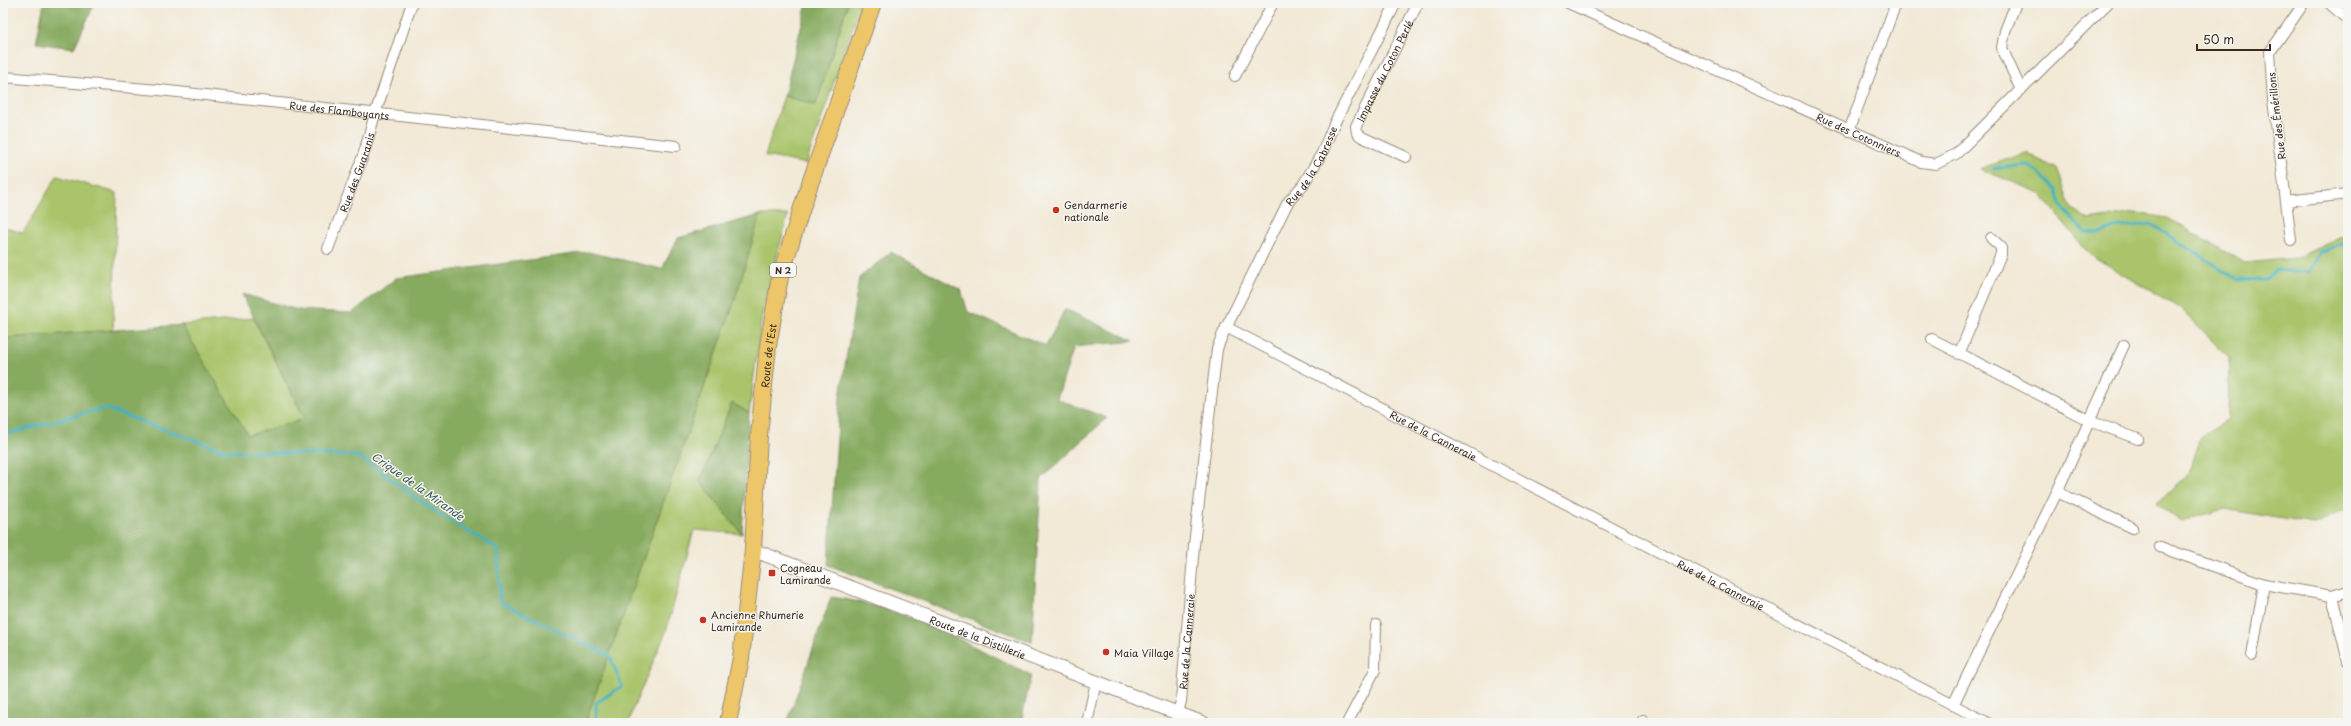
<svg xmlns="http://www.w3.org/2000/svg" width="2351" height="726" viewBox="0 0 2351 726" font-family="'Playpen Sans',sans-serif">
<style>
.green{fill:#a9c46a;stroke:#727744}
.forest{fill:#86aa5e;stroke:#606a3e}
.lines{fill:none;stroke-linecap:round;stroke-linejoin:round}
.stream{stroke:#44b1c0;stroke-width:3}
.minor-casing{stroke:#968a7a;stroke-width:12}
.tertiary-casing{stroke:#968a7a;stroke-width:15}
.primary-casing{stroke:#968a7a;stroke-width:18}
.minor{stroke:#fff;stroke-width:10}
.tertiary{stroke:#fff;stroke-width:13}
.primary{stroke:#ecc669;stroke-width:16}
.poi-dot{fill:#c8321e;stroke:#f6f6f2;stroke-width:1.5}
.labels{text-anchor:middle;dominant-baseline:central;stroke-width:3;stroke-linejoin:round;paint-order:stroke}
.shield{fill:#f6f6f2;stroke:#73675e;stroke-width:1}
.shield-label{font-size:9px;font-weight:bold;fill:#3b2a1e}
.street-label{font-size:10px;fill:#3b2a1e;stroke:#f6f6f2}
.poi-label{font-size:10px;fill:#3b2a1e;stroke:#f6f6f2;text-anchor:start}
.water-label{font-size:11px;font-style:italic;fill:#3e5957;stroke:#f6f6f2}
</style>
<rect width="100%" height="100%" fill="#f6f6f2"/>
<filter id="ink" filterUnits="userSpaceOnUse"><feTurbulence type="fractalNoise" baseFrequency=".025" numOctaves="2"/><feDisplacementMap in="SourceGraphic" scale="8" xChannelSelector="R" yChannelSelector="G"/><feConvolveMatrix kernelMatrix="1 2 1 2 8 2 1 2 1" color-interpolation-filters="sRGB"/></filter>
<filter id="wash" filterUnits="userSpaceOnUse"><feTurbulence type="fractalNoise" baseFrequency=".012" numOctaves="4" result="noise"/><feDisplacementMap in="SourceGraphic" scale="16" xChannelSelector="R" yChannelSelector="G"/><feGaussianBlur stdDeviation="0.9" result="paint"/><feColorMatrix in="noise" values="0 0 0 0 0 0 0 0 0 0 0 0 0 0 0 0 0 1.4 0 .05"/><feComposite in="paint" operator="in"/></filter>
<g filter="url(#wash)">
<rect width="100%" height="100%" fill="#f2e9d6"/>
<g class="green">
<polygon points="848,3 861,3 806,164 765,156 784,96 816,105"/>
<polygon points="2026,153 2057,169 2071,208 2089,220 2136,213 2168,218 2244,263 2296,258 2348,234 2348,509 2314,524 2224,509 2181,521 2156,504 2187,476 2200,437 2228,419 2229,357 2180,308 2089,254 2040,193 1980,169"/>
<polygon points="57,176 117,193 113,330 6,338 3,340 3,227 23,233"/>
<polygon points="760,215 788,215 763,309 749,413 732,403 700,481 742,534 694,530 666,632 632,711 629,723 585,723 734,303"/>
<polygon points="253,318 305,419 248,436 182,325"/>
</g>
<g class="forest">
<polygon points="44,3 95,3 74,48 36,43"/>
<polygon points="807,3 848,3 816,105 784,96"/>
<polygon points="760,215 734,303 585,723 3,723 3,340 6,338 182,325 248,435 305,419 242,294 298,310 352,313 396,278 588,252 662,269 678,238"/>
<polygon points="891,252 961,290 968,312 1046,346 1065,309 1134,341 1074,347 1057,399 1107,418 1041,479 1032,642 828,565 840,397 859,278"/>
<polygon points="732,403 749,413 742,534 700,481"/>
<path d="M831,597C902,606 968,644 1031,675L1021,723H787Z"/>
</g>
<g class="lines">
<g class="stream">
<polyline points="1994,168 2027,165 2038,172 2057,191 2062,207 2084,232 2099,233 2120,227 2151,224 2237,279 2265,280 2276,270 2309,272 2320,252 2348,242"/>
<polyline points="3,435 104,408 225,451 358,456 443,517 498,549 500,602 610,656 622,686 596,703 596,723"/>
</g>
</g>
</g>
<g filter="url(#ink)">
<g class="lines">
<g class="minor-casing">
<g id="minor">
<path id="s1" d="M1568,3L1921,162L1936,164L1956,154L2108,3"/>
<polyline points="2016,3 2005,31 2002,48 2021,90"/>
<polyline points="2329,3 2348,20"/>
<polyline points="1235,76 1273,3"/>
<path id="s2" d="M3,77L159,90L676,146"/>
<polyline points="1849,131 1896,3"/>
<path id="s3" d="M1406,157L1362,137L1357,133L1356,126L1418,3"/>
<polyline points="2286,201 2348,194"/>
<polyline points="2291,240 2273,100 2270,52 2304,3"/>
<path id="s4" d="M328,249L364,153L375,114L412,3"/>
<path id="s5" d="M1226,327L1988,723"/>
<polyline points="1932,339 2090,421 2138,439"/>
<polyline points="1959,354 2001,254 2001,247 1991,238"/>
<polyline points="2057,492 2133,528"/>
<polyline points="2160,547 2264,584 2332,596"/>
<polyline points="2332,596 2348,661"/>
<polyline points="2332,596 2348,591"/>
<polyline points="2252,655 2264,584"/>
<polyline points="1953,705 2057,492 2124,345"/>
<path id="s6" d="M1178,713L1181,701L1194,545L1217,349L1222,336L1288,202L1303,185L1322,153L1334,124L1396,3"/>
<polyline points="1087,723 1096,682"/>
<polyline points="1347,723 1375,670 1376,625"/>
<polyline points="1642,723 1643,720"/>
</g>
</g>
<g class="tertiary-casing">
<g id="tertiary">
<path id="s7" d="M753,550L1203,723"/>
</g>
</g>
<g class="primary-casing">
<g id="primary">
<path id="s8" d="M728,723L741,658L753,550L759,435L768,346L780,277L807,192L873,3"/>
</g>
</g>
<use href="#minor" class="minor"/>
<use href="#tertiary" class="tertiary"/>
<use href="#primary" class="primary"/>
</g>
</g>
<g class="poi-dot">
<circle cx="1056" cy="210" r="4"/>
<rect x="768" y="569" width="8" height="8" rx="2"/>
<circle cx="703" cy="620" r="4"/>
<circle cx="1106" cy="652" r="4"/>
</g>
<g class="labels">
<rect class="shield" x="770" y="263" width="26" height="14" rx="3"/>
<g class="shield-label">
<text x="783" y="270">N 2</text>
</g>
<g class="street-label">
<text stroke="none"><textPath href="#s3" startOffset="124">Impasse du Coton Perlé</textPath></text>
<text stroke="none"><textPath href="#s2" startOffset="338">Rue des Flamboyants</textPath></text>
<text transform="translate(2276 116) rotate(-97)">Rue des Émérillons</text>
<text stroke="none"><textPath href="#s1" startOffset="319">Rue des Cotonniers</textPath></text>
<text stroke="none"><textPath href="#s6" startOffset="573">Rue de la Cabresse</textPath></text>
<text stroke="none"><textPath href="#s4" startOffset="82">Rue des Guaranis</textPath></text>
<text stroke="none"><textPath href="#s8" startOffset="370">Route de l'Est</textPath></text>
<text stroke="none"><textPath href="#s5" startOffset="234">Rue de la Canneraie</textPath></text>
<text stroke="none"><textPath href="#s5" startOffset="558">Rue de la Canneraie</textPath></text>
<text stroke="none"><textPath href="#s7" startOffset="241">Route de la Distillerie</textPath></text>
<text stroke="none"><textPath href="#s6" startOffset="72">Rue de la Canneraie</textPath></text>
</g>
<g class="poi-label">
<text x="1064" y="204">Gendarmerie<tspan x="1064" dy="12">nationale</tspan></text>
<text x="780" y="567">Cogneau<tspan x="780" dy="12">Lamirande</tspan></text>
<text x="711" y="614">Ancienne Rhumerie<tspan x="711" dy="12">Lamirande</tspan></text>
<text x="1114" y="652">Maia Village</text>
</g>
<g class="water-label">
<text transform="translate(418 486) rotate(35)">Crique de la Mirande</text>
</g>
</g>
<rect width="2351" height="726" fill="none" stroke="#f6f6f2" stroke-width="16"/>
<path d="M2197 44v6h73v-6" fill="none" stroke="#3b2a1e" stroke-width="2"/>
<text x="2203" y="44" font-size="12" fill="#3b2a1e" stroke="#f6f6f2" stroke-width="3" paint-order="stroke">50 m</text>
</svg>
